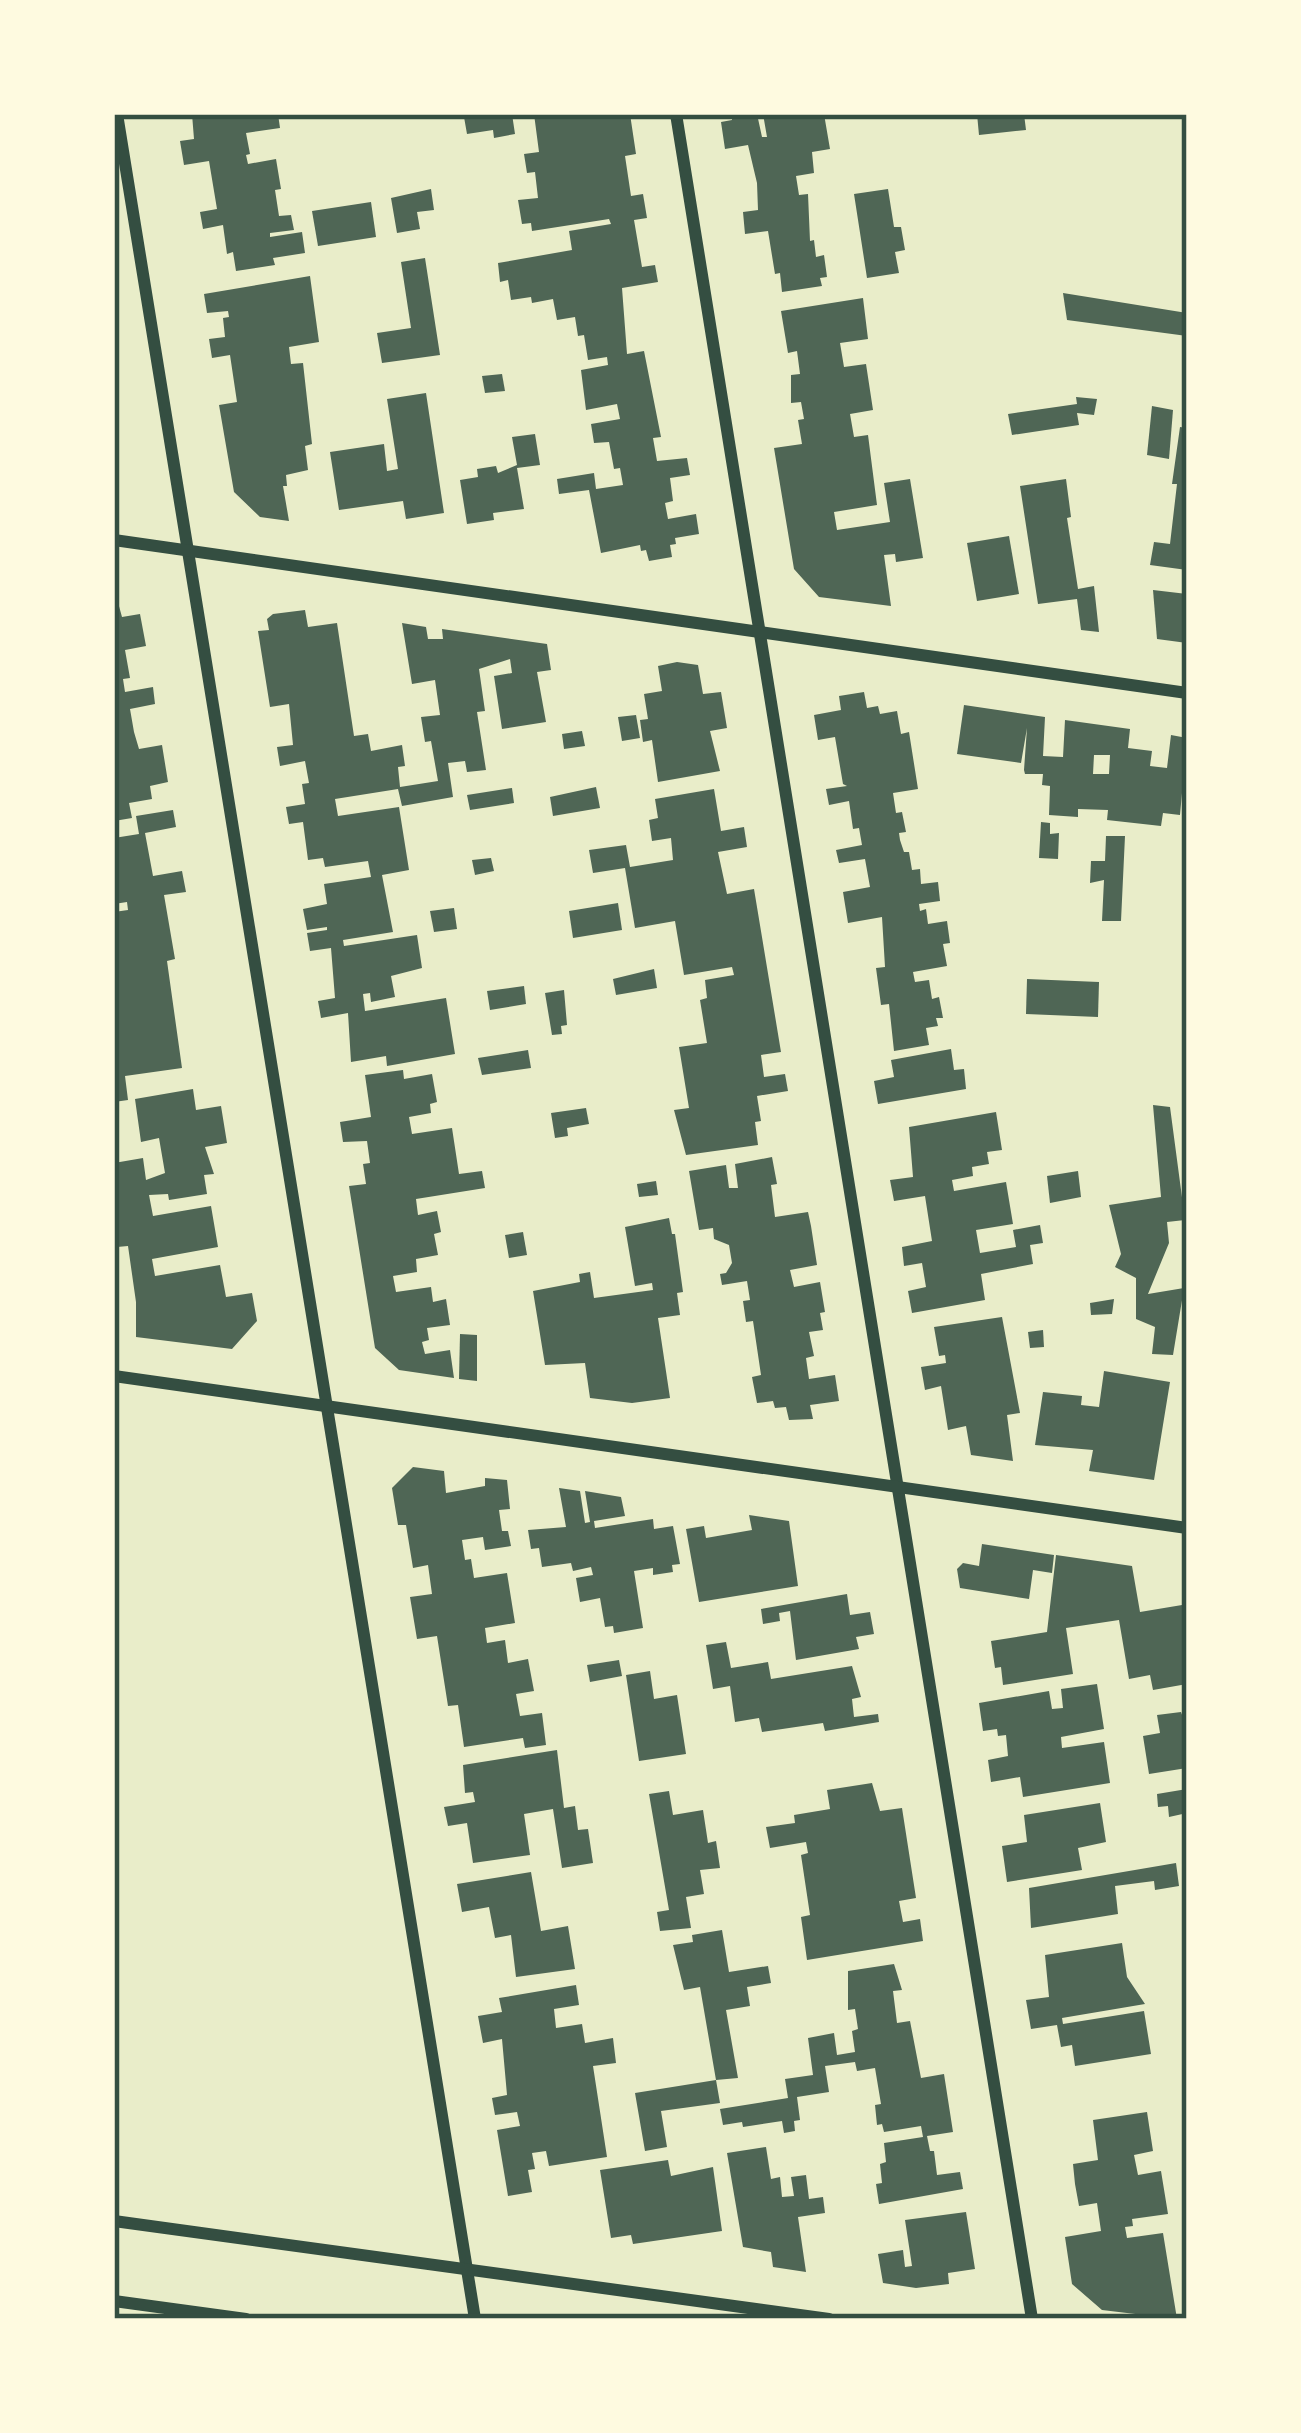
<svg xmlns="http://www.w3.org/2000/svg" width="1301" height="2433" viewBox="0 0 1301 2433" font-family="'Open Sans',sans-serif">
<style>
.building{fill:#4f6655;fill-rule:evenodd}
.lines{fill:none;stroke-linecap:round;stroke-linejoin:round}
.minor{stroke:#344e41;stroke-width:12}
.neatline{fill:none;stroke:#344e41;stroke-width:4.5}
</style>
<rect width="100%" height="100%" fill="#e9edc9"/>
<g class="building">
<polygon points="192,114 278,114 280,128 246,133 250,154 246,155 248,164 276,159 281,189 275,190 279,216 291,215 294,230 270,233 270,237 302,232 305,253 273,258 275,265 236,271 233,252 227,254 223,225 203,229 200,212 217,209 209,161 184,165 180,141 194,139"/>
<polygon points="483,114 512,114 515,134 494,138 493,130 467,134 464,117"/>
<polygon points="534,114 630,114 636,154 625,156 631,196 643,194 647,218 634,220 642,267 655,265 658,282 622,288 627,354 644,351 661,437 653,438 657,461 687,458 690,475 670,478 673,501 665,503 668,519 696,514 699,534 675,538 676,544 670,545 672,557 649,561 646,550 641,551 640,545 601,553 589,490 559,494 557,479 594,473 596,489 623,485 620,468 614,469 609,442 594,443 591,424 620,419 617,404 586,410 581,370 608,365 607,357 588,360 584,335 578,336 575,317 557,320 553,299 532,303 531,297 511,300 508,280 500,282 498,263 572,250 569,231 611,224 609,219 532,231 531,223 522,224 518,200 538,198 535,172 527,173 524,154 539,152"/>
<polygon points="732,114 757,114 762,137 767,137 763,114 824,114 830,149 812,152 814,173 796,176 799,195 808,194 810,241 814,240 816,257 824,255 827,277 820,278 822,286 782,292 780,273 775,274 768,231 745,234 743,212 758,210 757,183 748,145 725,149 721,122 732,120"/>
<polygon points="977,114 1024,114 1026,130 979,135"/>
<polygon points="431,189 434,210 417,212 420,229 397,233 391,198"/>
<polygon points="888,189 894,227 901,227 905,250 895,252 899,273 867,278 854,194"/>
<polygon points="371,202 376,237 318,246 312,211"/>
<polygon points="425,258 440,355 382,363 377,333 411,328 401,262"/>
<polygon points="310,276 319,342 289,347 291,364 303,363 312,444 305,446 308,470 286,475 287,486 283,486 289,521 260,517 234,492 219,405 237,402 230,355 212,358 209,339 225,337 223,318 229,317 228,311 207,313 204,294"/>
<polygon points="1063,293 1187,313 1187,336 1067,320"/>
<polygon points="863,298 868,339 840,343 844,367 866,364 873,410 850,414 854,437 868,435 877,505 834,512 837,530 890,522 884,483 910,479 923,558 896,562 895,554 884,555 891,606 819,597 794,569 774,448 802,444 798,420 804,419 801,402 791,403 791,375 800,374 797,351 788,353 781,311"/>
<polygon points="502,374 505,391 485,393 482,376"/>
<polygon points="426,393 444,513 406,519 403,501 339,510 330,452 384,444 387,471 398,469 387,399"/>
<polygon points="1076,397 1097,399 1094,415 1077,413 1079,425 1012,435 1008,414 1077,404"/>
<polygon points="1152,406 1173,410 1169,459 1147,455"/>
<polygon points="1180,427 1187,428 1187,570 1150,565 1154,542 1170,544 1177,484 1172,484"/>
<polygon points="535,434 540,465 517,468 524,509 493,513 494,520 467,524 460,480 478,477 477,469 496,466 498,473 517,465 512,437"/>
<polygon points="1066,479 1071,517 1067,518 1078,589 1094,586 1099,632 1081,630 1077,599 1038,604 1020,486"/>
<polygon points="1009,536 1019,594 977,601 967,543"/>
<polygon points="114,588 122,617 140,614 146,646 125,650 130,678 123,679 125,692 153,687 155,704 130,709 134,732 139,749 162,745 168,782 150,786 152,799 129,803 132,818 114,821"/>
<polygon points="1153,590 1187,594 1187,643 1157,639"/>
<polygon points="305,610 308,627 337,623 354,736 368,734 371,751 402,745 405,766 398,767 400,787 438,781 431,741 425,742 421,717 440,715 435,680 412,684 402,623 426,627 428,639 443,639 442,629 547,644 551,670 537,672 546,722 502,729 494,676 512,673 510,659 479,669 485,711 477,712 486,770 467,772 465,761 448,763 453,797 402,806 398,789 335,799 338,816 399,807 409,870 382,875 393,932 343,940 344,946 417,935 422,968 391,976 395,997 371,1002 370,993 363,994 365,1011 446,998 455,1054 387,1066 386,1056 351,1062 348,1013 321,1018 318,1001 335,998 331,948 310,951 307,933 327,930 327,927 307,930 303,909 327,904 324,884 371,877 368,861 325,867 323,858 308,860 303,822 289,824 286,807 305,804 302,784 309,783 305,761 280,766 277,747 293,745 289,704 270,707 258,631 269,630 267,619 273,614"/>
<polygon points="677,662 698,665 703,694 721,692 727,728 710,731 720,771 658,782 652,740 643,742 640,720 648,719 644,694 662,691 658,666"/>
<polygon points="864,692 867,708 878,706 880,714 897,711 901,734 909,732 918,789 893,793 896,813 902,812 906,832 899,833 900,840 904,852 909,852 912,870 920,869 921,884 938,882 940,901 919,904 920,911 926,909 928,924 947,921 950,943 943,944 947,966 913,972 915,982 929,980 932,999 939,997 943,1018 936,1018 938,1026 926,1028 929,1045 894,1051 889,1004 881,1005 876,968 885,967 882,917 848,923 843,892 870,887 865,859 839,863 836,850 862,845 859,828 853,829 849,801 829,805 826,789 847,786 843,784 835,737 818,740 814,715 841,710 839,696"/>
<path d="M964,705L1045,717L1043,756L1063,757L1065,720L1130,729L1128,748L1152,751L1150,766L1167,768L1171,735L1187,738L1180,815L1163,813L1161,826L1107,820L1108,810L1078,809V817L1049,815L1050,786L1042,785L1043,774H1025L1024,770L1027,728L1021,763L957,754ZM1094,755H1110L1109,774H1093Z"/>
<polygon points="636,715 640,738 622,741 618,717"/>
<polygon points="582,731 585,746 564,749 562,734"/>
<polygon points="596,787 600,808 553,816 550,797"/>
<polygon points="512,788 514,803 470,810 467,795"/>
<polygon points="714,789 721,831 744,827 747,847 718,852 727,894 754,889 781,1052 761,1055 764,1077 785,1074 788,1091 757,1096 761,1121 755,1122 758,1145 686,1155 674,1110 689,1108 679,1047 707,1043 700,1000 707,998 705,980 734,975 732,967 684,975 675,921 635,928 625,868 593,873 589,850 626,845 630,867 673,860 671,838 652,841 649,820 658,818 655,799"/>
<polygon points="173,810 176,827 145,833 153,876 182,871 186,892 164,895 175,959 167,961 182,1068 125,1076 128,1100 114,1102 114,912 128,910 127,902 114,904 114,838 139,834 136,816"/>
<polygon points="1041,822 1050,823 1050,834 1059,833 1058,859 1039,858"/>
<polygon points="1106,836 1125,836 1121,921 1102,921 1104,880 1090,883 1091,861 1105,861"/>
<polygon points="491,858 494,871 475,875 472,860"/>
<polygon points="618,903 622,930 573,938 569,911"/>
<polygon points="454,908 457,929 434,932 430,911"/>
<polygon points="654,969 657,988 616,995 613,979"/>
<polygon points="1027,979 1099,982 1098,1017 1026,1014"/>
<polygon points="524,986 526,1004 490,1010 487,991"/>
<polygon points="564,990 567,1025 561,1026 562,1034 552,1035 545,993"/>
<polygon points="951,1049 954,1070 964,1069 966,1089 878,1104 874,1081 894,1077 891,1060"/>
<polygon points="528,1050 531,1068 482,1075 478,1058"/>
<polygon points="403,1070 404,1079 432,1074 437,1102 430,1104 431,1113 409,1117 412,1134 452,1128 459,1174 482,1171 485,1188 416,1199 418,1215 437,1211 441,1232 434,1234 438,1255 416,1259 417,1272 393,1276 396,1292 431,1287 433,1302 446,1299 450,1325 427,1328 429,1340 422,1342 425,1354 450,1350 454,1378 399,1370 375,1348 349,1186 366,1184 363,1164 370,1163 367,1141 343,1142 340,1122 371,1117 365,1075"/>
<polygon points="193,1089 196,1110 221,1106 227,1143 205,1147 214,1174 204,1175 207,1194 169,1200 168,1194 149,1195 153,1216 211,1206 218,1247 152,1259 155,1276 220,1265 226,1297 252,1293 257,1321 232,1349 136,1337 136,1302 128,1246 117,1247 114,1227 114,1163 143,1158 146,1180 165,1173 159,1138 141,1142 135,1099"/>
<polygon points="1153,1105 1170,1107 1185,1220 1167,1222 1169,1243 1148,1294 1184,1288 1173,1355 1152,1354 1155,1327 1136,1319 1136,1278 1115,1267 1121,1254 1109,1205 1161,1197"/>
<polygon points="586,1108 589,1124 567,1128 568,1136 555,1138 551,1113"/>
<polygon points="996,1112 1002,1150 987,1152 989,1164 972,1167 973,1176 952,1180 954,1191 1006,1182 1013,1224 976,1230 980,1253 1016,1247 1013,1230 1040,1225 1043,1243 1030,1245 1033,1264 981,1274 985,1300 912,1313 908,1291 926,1287 922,1263 904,1266 902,1247 932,1241 925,1196 894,1201 890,1180 913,1177 909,1127"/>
<polygon points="772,1157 777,1184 771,1185 775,1217 808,1212 811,1226 817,1265 790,1270 794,1287 820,1282 825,1312 820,1313 823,1330 809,1332 814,1356 806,1358 809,1379 835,1375 839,1401 810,1405 813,1419 789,1420 786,1407 775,1408 773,1401 757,1403 752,1377 761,1375 753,1321 746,1322 743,1301 750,1300 747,1281 722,1285 720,1274 726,1273 732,1263 729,1245 714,1239 713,1228 699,1230 689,1171 726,1165 729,1188 738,1188 735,1164"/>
<polygon points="1078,1171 1081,1197 1050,1203 1047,1176"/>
<polygon points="656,1181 658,1195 639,1197 637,1184"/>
<polygon points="669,1218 672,1234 675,1234 683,1292 677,1293 680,1315 658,1318 670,1398 632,1403 590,1398 585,1363 545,1365 533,1291 580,1282 579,1274 590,1272 594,1298 653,1290 652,1283 635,1286 625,1227"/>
<polygon points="523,1232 527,1255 509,1258 505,1235"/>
<polygon points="1114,1299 1112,1314 1091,1315 1090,1303"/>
<polygon points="1002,1317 1020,1413 1007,1415 1013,1461 971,1455 966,1426 948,1430 941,1386 925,1390 921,1367 946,1363 945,1355 939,1356 934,1327"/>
<polygon points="1043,1330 1044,1347 1030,1348 1028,1332"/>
<polygon points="460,1334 477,1335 477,1381 459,1379"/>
<polygon points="1104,1371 1170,1382 1154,1480 1089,1471 1093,1450 1035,1445 1043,1392 1082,1396 1081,1405 1099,1407"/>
<polygon points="413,1467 444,1471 446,1493 485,1486 485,1478 507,1480 510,1509 499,1510 502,1531 508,1531 511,1546 485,1550 483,1537 462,1540 465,1560 471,1559 474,1578 507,1573 515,1623 485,1628 487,1643 505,1640 508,1663 528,1659 534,1691 516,1694 520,1716 542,1713 546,1745 525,1748 523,1738 464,1747 458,1705 448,1706 437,1636 417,1639 410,1597 432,1594 428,1565 413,1568 406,1525 398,1525 392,1488"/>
<polygon points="559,1488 580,1491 585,1523 590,1522 585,1491 621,1497 625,1516 594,1521 595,1528 653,1519 654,1529 673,1526 680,1564 672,1565 673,1572 653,1575 653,1568 634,1571 643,1628 614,1633 613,1626 605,1627 600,1598 580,1602 576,1578 593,1575 591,1567 573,1571 571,1563 542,1567 539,1548 531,1549 528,1530 566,1527"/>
<polygon points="749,1515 789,1521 798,1586 699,1602 686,1529 704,1526 706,1538 752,1530"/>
<polygon points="982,1544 1054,1555 1052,1573 1033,1570 1029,1599 960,1588 957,1569 963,1563 979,1566"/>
<polygon points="1056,1555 1132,1566 1140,1612 1182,1605 1187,1636 1187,1684 1153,1690 1150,1675 1129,1679 1119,1620 1066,1628 1073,1674 1003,1685 1001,1667 995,1668 991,1641 1047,1632"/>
<polygon points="847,1594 850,1615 870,1612 874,1634 856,1637 859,1649 796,1660 790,1611 779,1613 780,1621 763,1624 761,1609"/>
<polygon points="726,1642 731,1668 768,1662 771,1679 852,1666 861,1697 852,1699 854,1717 878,1714 879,1722 825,1731 823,1723 762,1732 759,1718 735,1722 730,1686 713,1689 706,1645"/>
<polygon points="619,1660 622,1676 590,1682 587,1665"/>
<polygon points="650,1671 654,1699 677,1695 686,1754 639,1761 626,1675"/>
<polygon points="1097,1684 1104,1729 1061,1737 1062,1748 1104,1742 1110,1783 1023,1797 1020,1777 991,1782 988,1760 1008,1756 1006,1735 998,1736 997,1729 983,1731 979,1703 1049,1691 1052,1709 1063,1708 1061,1689"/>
<polygon points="1181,1712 1187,1729 1187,1768 1149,1774 1143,1736 1160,1733 1157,1715"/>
<polygon points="557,1750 564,1808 575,1806 578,1830 588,1829 593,1863 562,1868 553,1809 524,1814 530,1855 473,1863 467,1823 448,1826 444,1807 475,1802 473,1792 465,1793 463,1765"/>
<polygon points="872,1783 880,1811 902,1808 916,1898 899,1901 903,1922 920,1919 923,1941 807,1960 801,1917 810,1915 801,1855 808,1853 806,1842 770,1848 766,1827 795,1823 794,1815 830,1809 827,1790"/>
<polygon points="1187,1789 1187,1813 1169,1817 1168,1806 1158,1807 1157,1794"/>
<polygon points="669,1791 673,1815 703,1810 708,1843 716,1841 720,1868 700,1870 704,1894 686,1897 691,1928 660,1931 657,1912 669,1910 649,1794"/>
<polygon points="1100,1803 1106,1842 1078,1848 1082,1870 1007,1882 1002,1846 1027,1842 1024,1815"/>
<polygon points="1176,1863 1179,1886 1155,1890 1154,1881 1115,1886 1118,1914 1031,1928 1029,1888"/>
<polygon points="531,1872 541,1931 568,1926 575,1969 516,1977 511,1935 495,1938 489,1907 462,1912 457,1884"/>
<polygon points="722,1930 729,1972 768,1966 771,1983 747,1987 750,2006 726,2010 738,2078 716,2080 700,1987 684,1990 673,1945 693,1942 692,1935"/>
<polygon points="1122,1943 1127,1977 1145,2004 1062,2018 1063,2024 1144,2011 1151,2054 1075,2066 1072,2045 1061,2047 1057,2025 1031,2029 1026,2000 1049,1997 1045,1955"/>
<polygon points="894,1964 902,1990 893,1991 897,2023 910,2021 921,2078 944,2074 953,2132 927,2136 930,2151 934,2151 937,2175 960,2172 963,2189 879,2204 876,2184 882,2183 880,2164 886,2162 884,2143 923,2137 921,2126 884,2132 882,2124 877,2125 875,2105 881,2104 875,2068 857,2071 855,2062 825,2066 829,2092 797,2097 800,2120 794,2121 795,2131 784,2133 782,2121 743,2127 742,2122 723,2125 720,2109 788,2098 785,2079 813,2075 808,2038 834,2033 837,2055 855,2052 852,2031 858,2029 855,2009 848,2010 848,1971"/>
<polygon points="576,1985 579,2005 554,2009 556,2028 582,2024 585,2043 613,2038 616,2063 593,2066 607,2157 549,2166 546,2151 532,2153 535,2169 528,2170 532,2192 508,2196 497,2130 520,2126 517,2112 495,2115 492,2098 507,2095 502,2039 483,2043 478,2016 502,2012 499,1998"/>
<polygon points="716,2080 720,2103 661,2111 667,2147 645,2151 635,2093"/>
<polygon points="1147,2112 1153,2151 1134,2155 1138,2175 1161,2171 1168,2214 1132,2219 1133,2226 1125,2227 1127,2238 1163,2233 1177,2319 1102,2310 1072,2284 1065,2237 1101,2231 1097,2203 1079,2206 1075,2184 1073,2164 1098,2160 1093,2120"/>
<polygon points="766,2147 771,2179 780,2177 782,2197 794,2196 791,2177 806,2175 809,2199 823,2197 825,2213 798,2217 806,2272 773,2267 771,2252 743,2247 727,2153"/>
<polygon points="668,2160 671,2176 713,2167 722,2231 633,2244 631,2235 611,2238 600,2170"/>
<polygon points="966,2212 975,2269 948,2273 949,2284 916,2288 883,2283 878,2254 903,2250 905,2267 912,2266 905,2220"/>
</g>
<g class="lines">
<g class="minor">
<polyline points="117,114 475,2319"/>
<polyline points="676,114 1032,2319"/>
<polyline points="114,540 1187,693"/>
<polyline points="114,1376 1187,1528"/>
<polyline points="114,2221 829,2319"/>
<polyline points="114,2301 246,2319"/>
</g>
</g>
<rect width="1301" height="2433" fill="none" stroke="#fefae0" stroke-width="234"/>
<rect x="117" y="117" width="1067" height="2199" class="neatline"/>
</svg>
